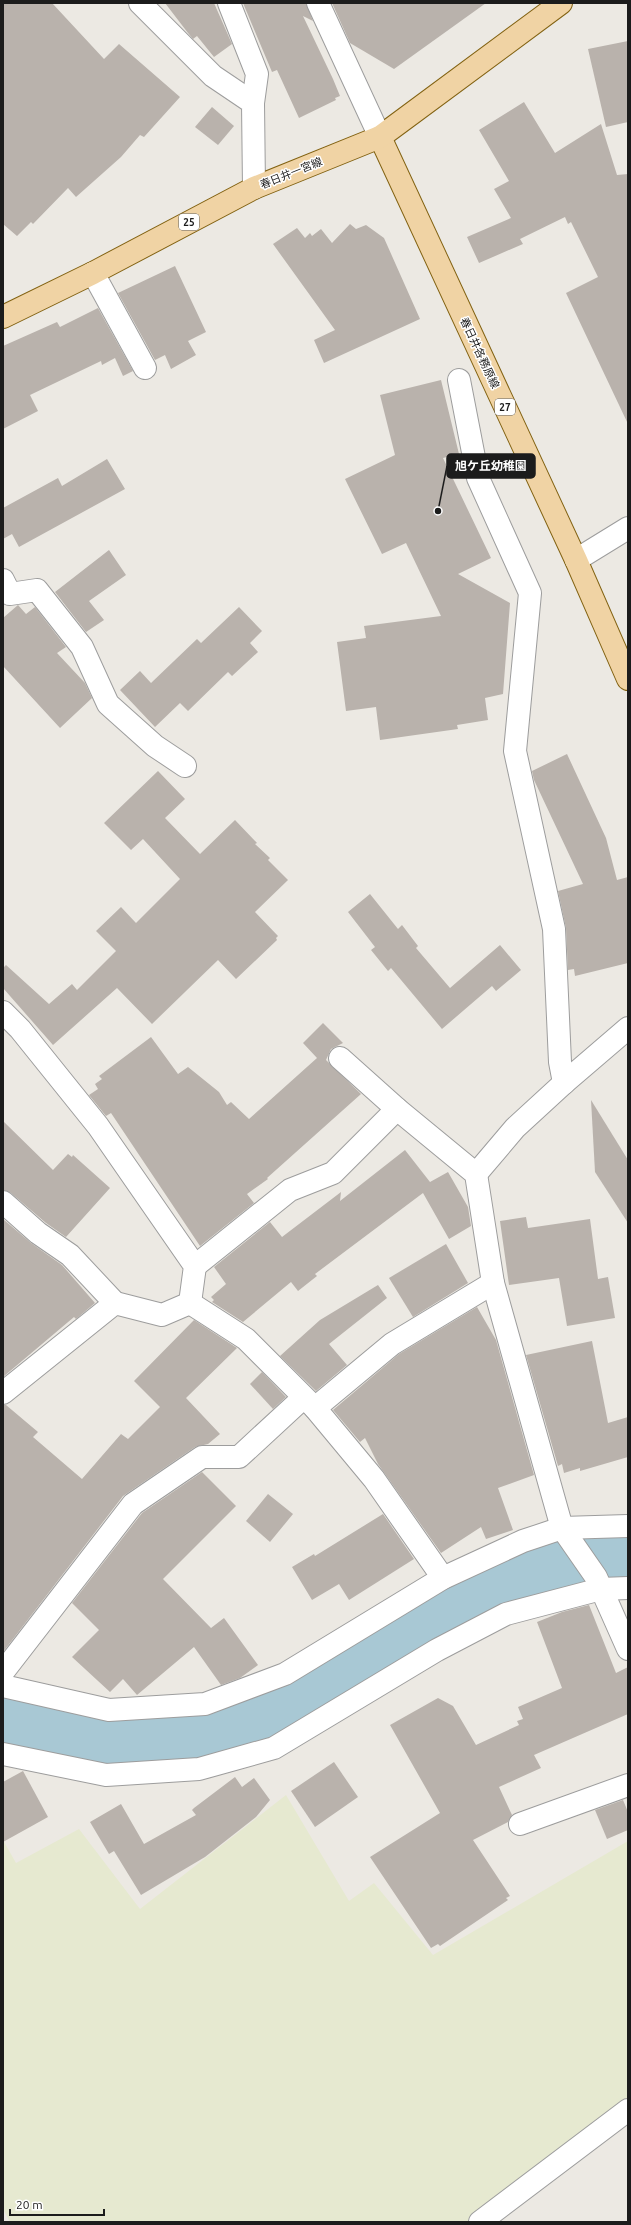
<svg xmlns="http://www.w3.org/2000/svg" width="631" height="2225" viewBox="0 0 631 2225" font-family="Ubuntu,'Noto Sans JP',sans-serif">
<style>
.farmland{fill:#e6e9d0}
.lines{fill:none;stroke-linecap:round;stroke-linejoin:round}
.river{stroke:#a8c8d4;stroke-width:57}
.building{fill:#b9b2ac}
.minor-casing{stroke:#9d9d9d;stroke-width:24}
.major-casing{stroke:#826212;stroke-width:24}
.minor{stroke:#fff;stroke-width:22}
.major{stroke:#f0d3a4;stroke-width:22}
.labels{text-anchor:middle;dominant-baseline:central;stroke-width:3;stroke-linejoin:round;paint-order:stroke}
.shield{fill:#fff;stroke:#606060;stroke-width:1}
.shield-label{font-size:10px;font-weight:bold;fill:#1c1c1c}
.street-label{font-size:11px;fill:#1c1c1c;stroke:#fff}
.leader{fill:none;stroke:#1c1c1c;stroke-width:1.5}
.callout-dot{fill:#1c1c1c;stroke:#fff;stroke-width:1.5}
.callout{fill:#1c1c1c;stroke:#1c1c1c;stroke-width:1.5}
.callout-label{font-size:12px;text-anchor:middle;font-weight:bold;fill:#fff}
</style>
<rect width="100%" height="100%" fill="#ece9e3"/>
<polygon class="farmland" points="286,1795 349,1901 374,1883 433,1955 628,1841 628,2103 468,2222 10,2222 3,2209 3,1840 16,1863 79,1829 140,1909"/>
<g class="lines">
<polyline class="river" points="3,1720 105,1738 193,1736 279,1712 474,1595 567,1562 628,1555"/>
</g>
<g class="building">
<polygon points="3,3 52,3 104,59 119,44 180,97 144,137 140,135 121,157 76,197 68,188 33,224 31,222 17,236 3,224"/>
<polygon points="165,3 214,3 232,44 214,57 197,36 193,39 188,33"/>
<polygon points="243,3 306,3 313,21 303,16 333,79 340,96 335,98 336,100 299,118 277,70 272,72"/>
<polygon points="332,3 486,3 394,69 350,43"/>
<polygon points="628,41 628,122 606,127 588,49"/>
<polygon points="524,102 555,153 601,124 617,175 628,174 628,424 566,293 598,277 571,222 568,224 565,217 520,239 523,244 479,263 467,237 511,218 494,189 509,181 479,130"/>
<polygon points="212,107 234,126 218,145 195,127"/>
<polygon points="350,224 356,229 366,225 384,238 420,319 324,363 314,340 335,330 273,244 297,228 305,238 310,233 312,236 321,229 332,243"/>
<polygon points="175,266 206,332 188,341 196,355 171,369 165,355 155,360 118,293"/>
<polygon points="98,308 133,371 123,376 115,358 102,365 101,361 30,395 38,411 3,429 3,346 57,322 60,327"/>
<polygon points="441,380 459,454 443,458 491,558 458,574 510,603 503,694 485,698 488,720 457,725 458,729 380,740 376,707 346,711 337,642 366,638 364,626 441,616 406,543 382,554 345,479 395,455 380,395"/>
<polygon points="107,459 125,489 19,547 12,534 3,539 3,508 58,478 62,486"/>
<polygon points="109,550 126,575 89,601 104,620 86,632 55,592"/>
<polygon points="18,605 26,614 35,607 66,647 57,653 85,683 92,698 60,728 3,666 3,618"/>
<polygon points="239,607 262,631 250,643 258,652 232,676 228,672 188,711 180,703 155,727 120,690 140,671 151,683 197,639 201,643"/>
<polygon points="567,754 606,838 617,880 628,877 628,963 575,976 574,969 568,970 566,928 558,891 583,884 534,780 532,771"/>
<polygon points="158,771 185,799 165,818 200,854 235,820 257,843 255,844 270,858 268,860 288,880 255,912 278,936 276,938 277,940 236,979 218,960 152,1024 117,988 53,1045 3,988 3,968 6,965 49,1004 72,984 77,990 116,951 96,931 121,907 136,923 180,879 143,839 131,850 104,823"/>
<polygon points="370,894 398,929 402,925 418,946 416,948 450,988 500,945 521,970 496,991 492,986 442,1029 391,968 388,971 371,950 375,947 348,912"/>
<polygon points="323,1023 343,1043 331,1049 326,1060 361,1094 267,1178 268,1179 247,1194 254,1203 200,1246 111,1113 106,1116 89,1095 98,1089 95,1084 102,1079 99,1076 151,1037 178,1074 188,1067 219,1092 227,1105 231,1102 249,1119 317,1058 303,1043"/>
<polygon points="591,1100 628,1160 628,1223 595,1172"/>
<polygon points="3,1121 53,1170 68,1154 72,1157 73,1155 110,1188 66,1237 46,1223 11,1193 3,1190"/>
<polygon points="405,1150 430,1182 448,1172 468,1207 471,1226 449,1239 423,1193 315,1274 317,1276 298,1291 291,1282 243,1322 212,1302 214,1300 211,1297 226,1284 214,1267 270,1222 282,1237 341,1192 340,1201"/>
<polygon points="526,1217 528,1228 590,1219 598,1279 608,1277 615,1318 567,1326 559,1278 509,1285 500,1221"/>
<polygon points="3,1219 31,1243 62,1265 95,1303 76,1319 74,1317 3,1377"/>
<polygon points="446,1244 468,1283 413,1317 389,1278"/>
<polygon points="378,1285 387,1298 329,1344 347,1365 316,1391 280,1356 320,1320"/>
<polygon points="477,1307 496,1340 534,1475 498,1488 513,1530 486,1539 481,1527 441,1553 378,1464 365,1438 360,1442 333,1410 399,1354"/>
<polygon points="194,1320 237,1348 186,1398 220,1434 208,1444 195,1447 123,1496 3,1652 3,1405 6,1405 38,1432 33,1437 82,1479 121,1434 128,1439 160,1407 134,1381"/>
<polygon points="592,1341 608,1423 628,1417 628,1457 580,1471 580,1468 564,1473 562,1464 558,1466 526,1355"/>
<polygon points="262,1372 286,1397 273,1409 250,1384"/>
<polygon points="202,1472 236,1506 163,1579 211,1628 224,1618 258,1665 240,1678 221,1685 194,1647 137,1695 123,1679 110,1692 72,1657 99,1630 72,1603 142,1513"/>
<polygon points="268,1494 293,1514 270,1542 246,1521"/>
<polygon points="383,1514 414,1559 349,1600 339,1584 312,1600 292,1567 314,1554 315,1556"/>
<polygon points="589,1605 616,1673 628,1667 628,1714 534,1755 541,1768 499,1787 512,1815 508,1822 473,1840 510,1896 506,1898 508,1900 440,1946 438,1944 431,1948 370,1857 440,1813 390,1725 438,1698 453,1706 476,1745 519,1725 517,1721 523,1719 518,1707 562,1688 537,1622 562,1612"/>
<polygon points="334,1762 358,1797 315,1827 291,1791"/>
<polygon points="23,1771 48,1817 3,1842 3,1782"/>
<polygon points="235,1777 242,1787 254,1778 270,1800 256,1817 205,1857 141,1895 114,1851 109,1854 90,1822 121,1804 144,1844 196,1815 192,1810 194,1808"/>
<polygon points="623,1800 628,1812 628,1830 607,1839 595,1810"/>
</g>
<g class="lines">
<g class="minor-casing">
<g id="minor">
<polyline points="140,3 213,76 253,103 254,188"/>
<polyline points="229,3 257,74 253,103"/>
<polyline points="318,3 380,137"/>
<polyline points="93,273 145,368"/>
<polyline points="459,380 478,478 530,593 515,751 554,929 560,1062 564,1083"/>
<polyline points="576,560 628,528"/>
<polyline points="3,580 10,594 37,590 82,647 108,704 155,746 185,766"/>
<polyline points="3,1012 20,1029 98,1126 195,1266 190,1303 162,1315 115,1303 3,1393"/>
<polyline points="340,1058 397,1109 476,1174 493,1283 562,1528 596,1577 628,1649"/>
<polyline points="476,1174 515,1128 564,1083 628,1028"/>
<polyline points="3,1202 38,1233 70,1255 115,1303"/>
<polyline points="195,1266 290,1190 333,1173 397,1109"/>
<polyline points="190,1303 246,1339 315,1408 374,1479 443,1578"/>
<polyline points="315,1408 392,1344 493,1283"/>
<polyline points="3,1672 133,1504 202,1457 239,1457 303,1398"/>
<polyline points="3,1686 109,1710 205,1704 285,1674 443,1578 523,1541 562,1528 628,1526"/>
<polyline points="3,1754 106,1775 199,1769 274,1748 437,1650 506,1614 601,1589 628,1588"/>
<polyline points="520,1824 628,1785"/>
<polyline points="480,2222 628,2110"/>
</g>
</g>
<g class="major-casing">
<g id="major">
<polyline points="380,137 576,560 628,679"/>
<polyline points="3,317 93,273 254,188 380,137 561,3"/>
</g>
</g>
<use href="#minor" class="minor"/>
<use href="#major" class="major"/>
</g>
<g class="labels">
<g class="shield">
<rect x="179" y="214" width="20" height="16" rx="3"/>
<rect x="495" y="399" width="20" height="16" rx="3"/>
</g>
<g class="shield-label">
<text x="189" y="222">25</text>
<text x="505" y="407">27</text>
</g>
<g class="street-label">
<text transform="translate(291 173) rotate(-22)">春日井一宮線</text>
<text transform="translate(480 353) rotate(65)">春日井各務原線</text>
</g>
</g>
<path class="leader" d="M438 511L447 466"/>
<circle class="callout-dot" cx="438" cy="511" r="4"/>
<rect class="callout" x="447" y="454" width="88" height="24" rx="4"/>
<g class="callout-label">
<text x="491" y="470">旭ケ丘幼稚園</text>
</g>
<rect width="631" height="2225" fill="none" stroke="#1c1c1c" stroke-width="8"/>
<path d="M10 2209v6h94v-6" fill="none" stroke="#1c1c1c" stroke-width="2"/>
<text x="16" y="2209" font-size="12" fill="#1c1c1c" stroke="#ffffff" stroke-width="3" paint-order="stroke">20 m</text>
</svg>
